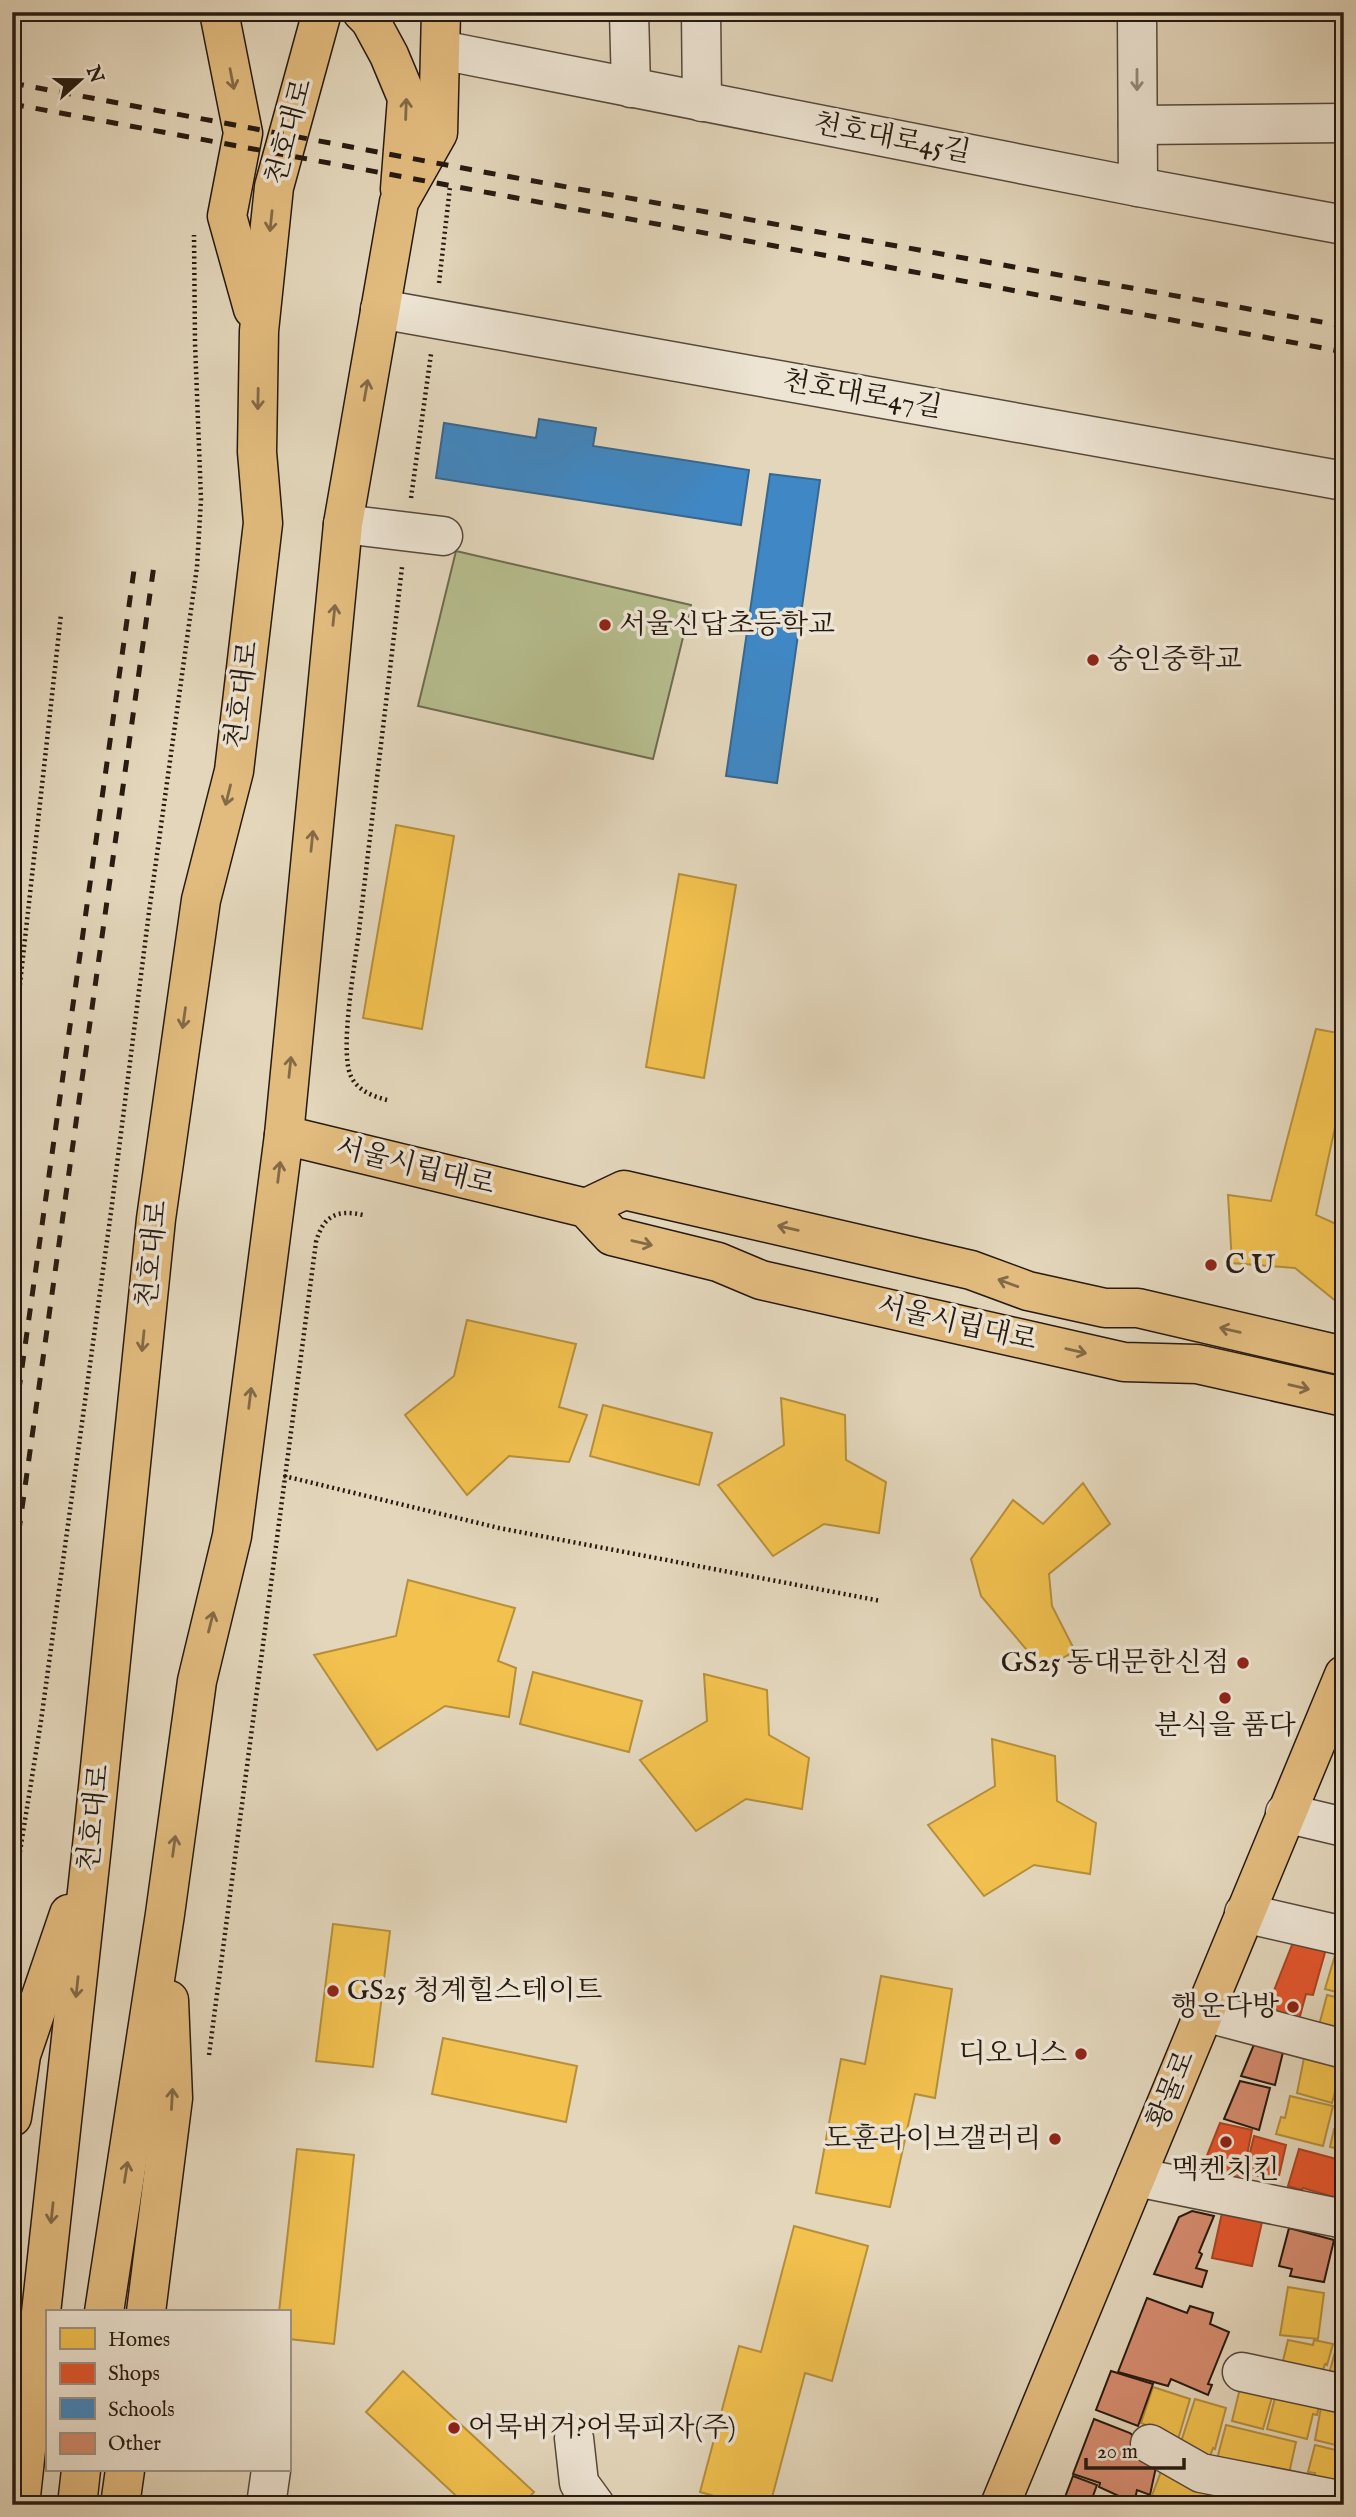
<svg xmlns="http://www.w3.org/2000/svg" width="1356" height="2517" viewBox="0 0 1356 2517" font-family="'IM FELL English','Noto Serif KR',serif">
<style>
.pitch{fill:#b6bd8e;stroke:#6e6c4f;stroke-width:2}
.homes{fill:#f2c14e;stroke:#b58f3b;stroke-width:2}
.shops{fill:#e4572e;stroke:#ab4525;stroke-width:2}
.schools{fill:#3f88c5;stroke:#38678f;stroke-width:2}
.building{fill:#d58c6f;stroke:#271a10;stroke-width:2}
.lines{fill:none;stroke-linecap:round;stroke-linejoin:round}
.minor-casing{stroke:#56493b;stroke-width:41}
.major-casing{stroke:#271a10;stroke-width:41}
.path{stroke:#271a10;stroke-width:4.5;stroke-dasharray:2 3.5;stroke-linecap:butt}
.minor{stroke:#ede4d3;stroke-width:38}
.major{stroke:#e2bb7e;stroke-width:38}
.rail{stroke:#271a10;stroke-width:5;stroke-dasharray:12 12;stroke-linecap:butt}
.oneway{stroke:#846a47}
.oneway2{stroke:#94897b}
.poi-dot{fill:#8f2418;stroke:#ede4d3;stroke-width:2.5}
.labels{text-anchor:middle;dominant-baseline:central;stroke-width:7;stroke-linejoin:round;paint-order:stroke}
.street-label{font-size:28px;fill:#271a10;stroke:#ede4d3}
.poi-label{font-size:28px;fill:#271a10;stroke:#ede4d3;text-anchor:start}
</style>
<rect width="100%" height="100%" fill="#e3d6bb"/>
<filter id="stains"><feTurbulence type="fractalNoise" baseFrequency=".00286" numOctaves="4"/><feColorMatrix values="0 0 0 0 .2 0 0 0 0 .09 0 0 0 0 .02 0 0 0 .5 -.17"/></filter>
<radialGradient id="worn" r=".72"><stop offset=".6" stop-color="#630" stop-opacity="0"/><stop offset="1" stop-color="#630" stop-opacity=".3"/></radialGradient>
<polygon class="pitch" points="456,551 691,605 653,759 418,706"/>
<g class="homes">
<polygon points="396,825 454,836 422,1029 363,1018"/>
<polygon points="679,874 736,885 704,1078 646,1067"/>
<polygon points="1316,1029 1344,1034 1344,1086 1316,1215 1334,1223 1344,1236 1343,1307 1295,1268 1232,1263 1228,1195 1271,1201"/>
<polygon points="467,1320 576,1344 559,1407 587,1415 569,1462 509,1456 467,1495 405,1415 454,1376"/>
<polygon points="781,1398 845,1415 846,1460 886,1482 879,1533 824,1524 773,1556 718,1485 784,1445"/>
<polygon points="603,1405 712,1433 699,1485 590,1456"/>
<polygon points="1083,1483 1110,1524 1049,1574 1052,1606 1075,1651 1043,1669 981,1596 971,1559 1013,1500 1043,1524"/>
<polygon points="408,1580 515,1608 498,1661 516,1668 509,1717 445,1706 377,1750 314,1655 396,1636"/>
<polygon points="533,1672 642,1701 629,1752 520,1724"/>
<polygon points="704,1674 767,1690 769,1735 809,1758 802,1809 746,1799 696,1831 640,1760 707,1721"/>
<polygon points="992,1739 1055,1756 1057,1801 1096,1823 1090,1874 1034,1865 984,1896 928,1825 995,1786"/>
<polygon points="333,1924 390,1931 373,2067 316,2061"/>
<polygon points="1336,1952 1344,1954 1344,1994 1325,1989"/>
<polygon points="881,1976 952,1989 935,2098 915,2094 890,2207 816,2193 841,2059 865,2064"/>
<polygon points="1327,1995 1344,1999 1344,2040 1317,2033"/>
<polygon points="443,2038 577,2066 566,2122 432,2094"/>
<polygon points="1305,2053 1343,2063 1332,2103 1297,2093"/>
<polygon points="1290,2096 1333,2106 1323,2146 1276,2134 1281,2117 1285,2118"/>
<polygon points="1334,2129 1344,2130 1344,2150 1330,2147"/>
<polygon points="297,2149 354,2155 334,2344 289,2339 289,2312 279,2312"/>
<polygon points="794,2226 868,2246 832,2381 805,2373 770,2505 747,2505 700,2492 739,2346 761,2352"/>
<polygon points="1288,2287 1324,2293 1318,2339 1280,2335"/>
<polygon points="1339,2337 1344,2338 1344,2378 1329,2374"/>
<polygon points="1288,2340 1313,2345 1314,2340 1333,2344 1327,2365 1325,2364 1322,2373 1282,2365"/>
<polygon points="403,2371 534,2492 522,2505 466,2505 366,2412"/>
<polygon points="1242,2380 1274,2390 1263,2429 1232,2421"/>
<polygon points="1153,2387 1190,2399 1176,2446 1153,2428 1141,2423"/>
<polygon points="1277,2390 1320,2401 1317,2415 1313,2414 1307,2439 1267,2429"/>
<polygon points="1195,2399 1226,2408 1215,2449 1213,2448 1209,2459 1178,2451"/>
<polygon points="1322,2402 1344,2408 1344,2447 1315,2440"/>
<polygon points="1226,2425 1296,2442 1288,2478 1216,2463"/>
<polygon points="1315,2445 1344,2452 1344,2492 1312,2485 1315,2473 1308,2472"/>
<polygon points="1163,2466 1215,2493 1210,2505 1160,2505 1150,2501"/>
</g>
<g class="shops">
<polygon points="1294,1940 1326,1949 1313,1995 1306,1994 1297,2027 1263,2018"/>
<polygon points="1220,2123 1252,2130 1241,2186 1198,2178"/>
<polygon points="1254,2136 1286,2145 1278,2180 1245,2173"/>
<polygon points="1299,2149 1344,2161 1344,2200 1303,2188 1302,2190 1288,2186"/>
<polygon points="1222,2213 1262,2222 1252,2266 1212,2258"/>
</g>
<g class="schools">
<polygon points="539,419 596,428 593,446 749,470 741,525 436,478 444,423 536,438"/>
<polygon points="770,474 820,480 777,783 726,776"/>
</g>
<g class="building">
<polygon points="1255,2042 1284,2048 1275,2085 1241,2076"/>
<polygon points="1240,2081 1270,2088 1259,2130 1224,2119"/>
<polygon points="1192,2211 1214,2216 1199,2252 1202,2254 1196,2268 1207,2271 1202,2287 1154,2274 1179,2217"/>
<polygon points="1289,2228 1334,2240 1324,2282 1290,2276 1292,2269 1279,2266"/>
<polygon points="1147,2298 1187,2313 1190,2306 1213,2313 1210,2324 1229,2332 1208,2384 1212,2385 1208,2395 1171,2379 1168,2386 1118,2372"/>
<polygon points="1111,2371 1153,2384 1138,2426 1096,2410"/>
<polygon points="1094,2419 1130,2433 1136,2438 1156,2467 1150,2495 1137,2490 1134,2503 1099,2487 1100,2483 1073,2474"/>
<polygon points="1073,2476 1097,2485 1093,2496 1116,2505 1062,2505"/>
</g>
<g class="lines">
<g class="minor-casing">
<g id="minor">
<polyline points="629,12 631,88"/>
<polyline points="701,12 702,102"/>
<polyline points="1137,12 1138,187"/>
<polyline points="441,50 1138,187 1344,225"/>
<polyline points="1138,125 1344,123"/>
<polyline points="380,309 1344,481"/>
<polyline points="343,524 443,536"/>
<polyline points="1285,1813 1344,1827"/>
<polyline points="1244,1913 1344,1936"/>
<polyline points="1204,2012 1344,2049"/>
<polyline points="1136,2177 1344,2219"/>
<polyline points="1242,2372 1344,2394"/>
<polyline points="574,2438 579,2483 595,2505"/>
<polyline points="1150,2444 1201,2473 1344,2501"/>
<polyline points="266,2505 271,2470"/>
</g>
</g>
<g class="major-casing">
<g id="major">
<polyline points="219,12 243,133 227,216 253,309"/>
<polyline points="362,12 370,20 389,55 407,98 400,189"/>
<polyline points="284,1135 586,1208 612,1236 718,1262 761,1280 1124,1362 1197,1364 1344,1397"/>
<polyline points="586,1208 624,1190 971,1270 1028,1291 1105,1308 1138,1308 1344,1356"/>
<polyline points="12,2117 21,2055 69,1914"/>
<polyline points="104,2312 165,1914 197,1681 232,1536 284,1135 343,524 399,202 438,133 441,12"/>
<polyline points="146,2312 173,2098 169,2000"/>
<polyline points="20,2505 92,1846 156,1219 201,900 234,771 263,523 257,452 259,331 274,187 322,12"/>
<polyline points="77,2505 81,2470"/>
<polyline points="120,2505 125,2470"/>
<polyline points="1000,2505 1344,1675"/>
</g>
</g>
<g class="path">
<polyline points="439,283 450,187"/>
<polyline points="411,498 431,354"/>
<polyline points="12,986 15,1011"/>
<polyline points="12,1056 61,614"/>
<path d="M387,1100C372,1096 356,1090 350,1074C340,1046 355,964 359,931C373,809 388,688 402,567"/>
<polyline points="284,1476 499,1528 881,1601"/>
<polyline points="12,1901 41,1721 111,1212 149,912 197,567 201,499 195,343 194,235"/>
<path d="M209,2055L316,1242C323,1216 337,1209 363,1215"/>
</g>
<use href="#minor" class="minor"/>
<use href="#major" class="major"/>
<g class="rail">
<polyline points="12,83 489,173 1344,326"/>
<polyline points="12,104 1344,352"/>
<polyline points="12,1439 135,563"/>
<polyline points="12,1580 154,565"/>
</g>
</g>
<defs><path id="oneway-shaft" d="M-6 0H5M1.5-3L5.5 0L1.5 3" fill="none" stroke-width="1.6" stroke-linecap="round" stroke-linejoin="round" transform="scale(1.75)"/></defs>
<g class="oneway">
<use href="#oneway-shaft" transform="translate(232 79) rotate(79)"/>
<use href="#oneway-shaft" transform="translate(406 109) rotate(-88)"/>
<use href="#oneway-shaft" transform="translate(271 221) rotate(96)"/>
<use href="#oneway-shaft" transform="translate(366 390) rotate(-80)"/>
<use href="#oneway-shaft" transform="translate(258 399) rotate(91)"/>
<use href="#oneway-shaft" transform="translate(334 615) rotate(-84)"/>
<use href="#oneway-shaft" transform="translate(228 795) rotate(104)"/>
<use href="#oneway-shaft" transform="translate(312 841) rotate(-84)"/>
<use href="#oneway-shaft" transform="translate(184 1018) rotate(98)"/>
<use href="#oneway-shaft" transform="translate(290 1067) rotate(-84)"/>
<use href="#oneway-shaft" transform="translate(279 1172) rotate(-83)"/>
<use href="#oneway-shaft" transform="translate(788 1228) rotate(-167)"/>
<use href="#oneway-shaft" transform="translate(642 1243) rotate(13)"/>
<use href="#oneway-shaft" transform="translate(1008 1283) rotate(-160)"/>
<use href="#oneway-shaft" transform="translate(1230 1330) rotate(-167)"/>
<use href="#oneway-shaft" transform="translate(143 1341) rotate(96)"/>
<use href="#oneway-shaft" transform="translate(1076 1351) rotate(13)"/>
<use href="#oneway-shaft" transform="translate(1299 1387) rotate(13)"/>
<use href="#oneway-shaft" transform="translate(250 1398) rotate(-83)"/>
<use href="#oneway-shaft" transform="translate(211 1622) rotate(-76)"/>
<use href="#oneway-shaft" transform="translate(174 1846) rotate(-82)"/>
<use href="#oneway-shaft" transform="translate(77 1987) rotate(96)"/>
<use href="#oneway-shaft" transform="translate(172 2099) rotate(-87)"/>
<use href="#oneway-shaft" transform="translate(126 2172) rotate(-81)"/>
<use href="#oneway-shaft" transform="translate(52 2213) rotate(96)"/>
</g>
<use class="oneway2" href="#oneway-shaft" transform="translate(1137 80) rotate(90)"/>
<g class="poi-dot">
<circle cx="605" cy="625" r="7"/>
<circle cx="1093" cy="660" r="7"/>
<circle cx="1211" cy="1265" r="7"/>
<circle cx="1243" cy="1663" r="7"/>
<circle cx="1225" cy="1698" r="7"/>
<circle cx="333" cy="1991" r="7"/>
<circle cx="1293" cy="2007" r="7"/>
<circle cx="1081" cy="2054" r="7"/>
<circle cx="1055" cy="2139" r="7"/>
<circle cx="1226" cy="2142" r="7"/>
<circle cx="454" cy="2428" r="7"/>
</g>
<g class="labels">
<g class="street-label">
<text transform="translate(290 132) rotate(-75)">천호대로</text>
<text transform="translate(892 139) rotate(11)">천호대로45길</text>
<text transform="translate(862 395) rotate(10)">천호대로47길</text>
<text transform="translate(243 695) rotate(-83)">천호대로</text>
<text transform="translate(415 1167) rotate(14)">서울시립대로</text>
<text transform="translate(153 1254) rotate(-84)">천호대로</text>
<text transform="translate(957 1324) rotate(13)">서울시립대로</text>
<text transform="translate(95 1818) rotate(-84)">천호대로</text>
<text transform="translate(1172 2090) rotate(-68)">황물로</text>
</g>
<g class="poi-label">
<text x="619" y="625">서울신답초등학교</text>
<text x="1107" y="660">숭인중학교</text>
<text x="1225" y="1265">C U</text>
<text x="1229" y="1663" text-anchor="end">GS25 동대문한신점</text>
<text x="1225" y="1726" text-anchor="middle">분식을 품다</text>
<text x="347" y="1991">GS25 청계힐스테이트</text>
<text x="1279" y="2007" text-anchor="end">행운다방</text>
<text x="1067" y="2054" text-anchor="end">디오니스</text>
<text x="1041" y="2139" text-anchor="end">도훈라이브갤러리</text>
<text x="1226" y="2170" text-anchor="middle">멕켄치킨</text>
<text x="468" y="2428">어묵버거?어묵피자(주)</text>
</g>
</g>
<rect width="1356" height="2517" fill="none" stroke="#e3d6bb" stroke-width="42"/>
<rect x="14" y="14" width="1328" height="2489" fill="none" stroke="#271a10" stroke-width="3.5"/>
<rect x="21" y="21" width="1314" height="2475" fill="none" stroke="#271a10" stroke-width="2"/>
<rect x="46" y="2310" width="245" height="161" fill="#ede4d3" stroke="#9e9385" stroke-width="2"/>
<rect x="60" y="2328" width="35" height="21" fill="#f2c14e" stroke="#9e9385" stroke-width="2"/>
<text x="108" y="2346" font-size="21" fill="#271a10">Homes</text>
<rect x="60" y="2363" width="35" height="21" fill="#e4572e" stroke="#9e9385" stroke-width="2"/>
<text x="108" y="2380" font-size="21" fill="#271a10">Shops</text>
<rect x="60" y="2398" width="35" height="21" fill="#3f88c5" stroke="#9e9385" stroke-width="2"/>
<text x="108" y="2416" font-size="21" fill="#271a10">Schools</text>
<rect x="60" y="2433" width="35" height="21" fill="#d58c6f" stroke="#9e9385" stroke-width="2"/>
<text x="108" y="2450" font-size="21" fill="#271a10">Other</text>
<g transform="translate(80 80) rotate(69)" stroke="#ede4d3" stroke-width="5" paint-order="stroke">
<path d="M0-5L12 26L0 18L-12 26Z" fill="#271a10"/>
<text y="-10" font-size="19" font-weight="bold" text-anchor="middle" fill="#271a10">N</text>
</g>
<path d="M1086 2458v10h98v-10" fill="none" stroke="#271a10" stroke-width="3.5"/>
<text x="1097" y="2458" font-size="21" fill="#271a10" stroke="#ede4d3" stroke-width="5" paint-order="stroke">20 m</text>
<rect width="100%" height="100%" filter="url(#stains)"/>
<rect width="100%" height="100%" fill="url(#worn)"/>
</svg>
